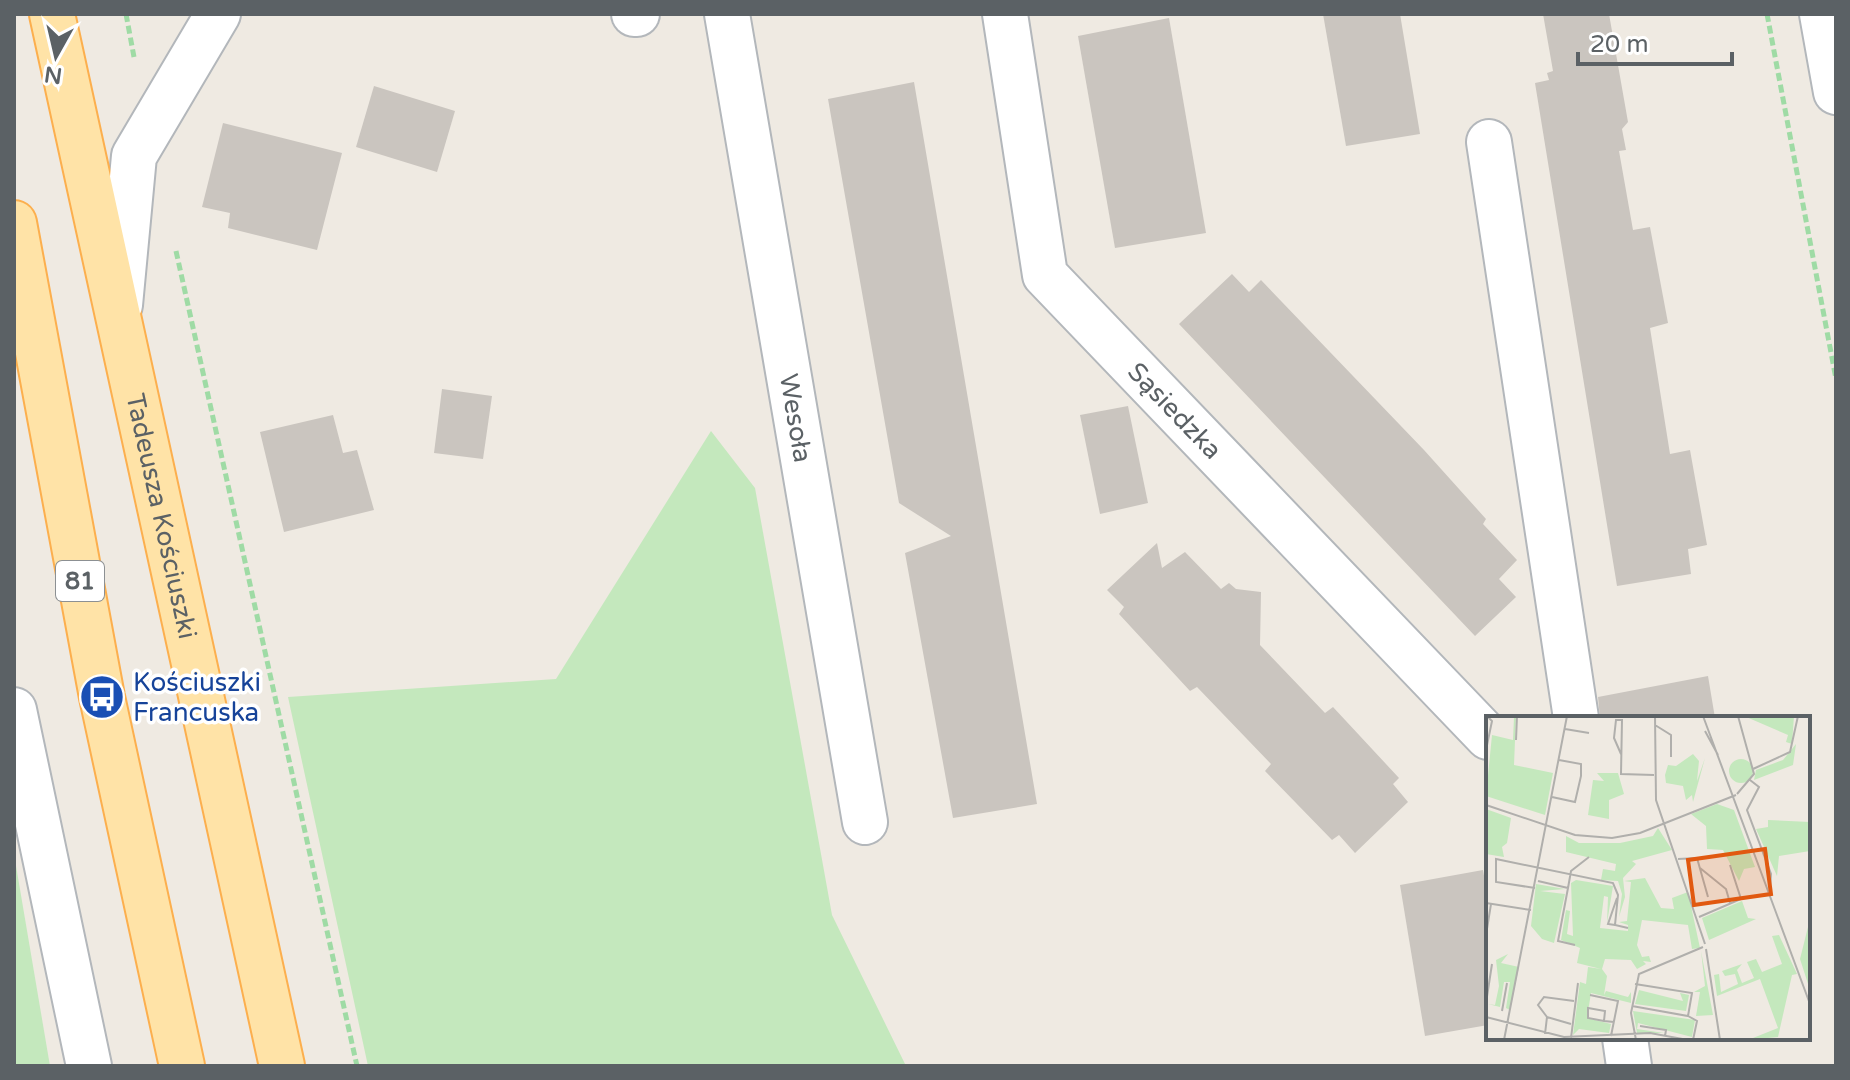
<svg xmlns="http://www.w3.org/2000/svg" width="1850" height="1080" viewBox="0 0 1850 1080" font-family="'Varela Round',sans-serif">
<style>
.green{fill:#c4e8bd}
.building{fill:#cac5bf}
.lines{fill:none;stroke-linecap:round;stroke-linejoin:round}
.minor-casing{stroke:#b3b7bb;stroke-width:48}
.major-casing{stroke:#fcaf4e;stroke-width:48}
.path{stroke:#9fdba5;stroke-width:5;stroke-dasharray:8 4;stroke-linecap:butt}
.minor{stroke:#fff;stroke-width:44}
.major{stroke:#ffe3a7;stroke-width:44}
.labels{text-anchor:middle;dominant-baseline:central;stroke-width:7;stroke-linejoin:round;paint-order:stroke}
.shield{fill:#fff;stroke:#8c9093;stroke-width:2}
.shield-label{font-size:24px;font-weight:bold;fill:#5b6165}
.street-label{font-size:26px;fill:#5b6165;stroke:#fff}
.transit-label{font-size:26px;fill:#164399;stroke:#fff;text-anchor:start}
.inset-road{fill:none;stroke:#b0afac;stroke-width:2}
.view{fill:#e15910;fill-opacity:0.15;stroke:#e15910;stroke-width:4}
.inset-edge{fill:none;stroke:#5b6165;stroke-width:4}
</style>
<rect width="100%" height="100%" fill="#efeae2"/>
<g class="green">
<polygon points="711,431 755,488 832,915 906,1066 368,1066 288,697 556,679"/>
<polygon points="14,854 50,1066 14,1066"/>
</g>
<g class="building">
<polygon points="1323,14 1400,14 1420,134 1346,146"/>
<polygon points="1543,14 1609,14 1628,122 1622,129 1626,150 1619,151 1633,230 1650,227 1668,323 1650,328 1670,454 1690,450 1707,545 1688,549 1691,574 1617,586 1535,83 1549,80 1547,73 1553,71"/>
<polygon points="1169,18 1206,233 1115,248 1078,36"/>
<polygon points="914,82 1037,804 953,818 905,553 951,536 899,503 828,99"/>
<polygon points="374,86 455,111 437,172 356,147"/>
<polygon points="223,123 342,153 317,250 228,228 230,213 202,207"/>
<polygon points="1232,274 1249,292 1261,280 1424,450 1486,519 1483,524 1517,560 1499,579 1516,597 1475,636 1179,324"/>
<polygon points="442,389 492,396 483,459 434,453"/>
<polygon points="1128,406 1148,503 1100,514 1080,415"/>
<polygon points="333,415 343,453 357,450 374,510 284,532 260,432"/>
<polygon points="1157,543 1162,568 1185,552 1221,589 1229,583 1236,589 1261,592 1260,645 1325,713 1333,707 1399,778 1393,784 1408,802 1355,853 1339,835 1332,840 1265,771 1271,764 1197,687 1190,691 1119,614 1124,607 1107,590"/>
<polygon points="1708,676 1715,718 1600,718 1598,697"/>
<polygon points="1483,870 1488,898 1488,1025 1425,1036 1400,885"/>
</g>
<g class="lines">
<g class="minor-casing">
<g id="minor">
<polyline points="634,14 637,14"/>
<path id="s1" d="M727,14L865,822"/>
<path id="s2" d="M1005,14L1045,275L1488,737"/>
<polyline points="1822,14 1836,92"/>
<polyline points="1489,142 1576,718"/>
<polyline points="120,305 134,156 218,14"/>
<polyline points="14,710 89,1066"/>
<polyline points="1625,1038 1629,1066"/>
</g>
</g>
<g class="major-casing">
<g id="major">
<path id="s3" d="M52,14L282,1066"/>
<polyline points="14,223 102,697 182,1066"/>
</g>
</g>
<g class="path">
<polyline points="126,14 134,57"/>
<polyline points="1767,14 1836,379"/>
<polyline points="176,251 357,1066"/>
</g>
<use href="#minor" class="minor"/>
<use href="#major" class="major"/>
</g>
<defs>
<g id="bus-disc" transform="scale(2.3)"><circle r="9.5" fill="#1a4fb4" stroke="#fff"/><path d="M-5-6H5V4H4V6H2V4H-2V6H-4V4H-5ZM-3.5-4V0h7V-4ZM-3.5 1.2v1.5H-2V1.2ZM2 1.2v1.5H3.5V1.2Z" fill="#fff"/></g>
</defs>
<g fill-rule="evenodd">
<use href="#bus-disc" x="102" y="697"/>
</g>
<g class="labels">
<rect class="shield" x="56" y="561" width="48" height="40" rx="6"/>
<g class="shield-label">
<text x="80" y="581">81</text>
</g>
<g class="street-label">
<text stroke="none"><textPath href="#s2" startOffset="452">Sąsiedzka</textPath></text>
<text stroke="none"><textPath href="#s1" startOffset="410">Wesoła</textPath></text>
<text stroke="none"><textPath href="#s3" startOffset="514">Tadeusza Kościuszki</textPath></text>
</g>
<g class="transit-label">
<text x="133" y="682">Kościuszki<tspan x="133" dy="30">Francuska</tspan></text>
</g>
</g>
<g transform="translate(1486 716)">
<rect width="324" height="324" fill="#efeae2"/>
<path d="M16,0H30L28,49L67,57L59,99L0,80L6,19L27,24L28,1ZM258,0H308L306,28L300,26L302,19ZM310,28L307,49L268,64L270,54L297,44ZM207,38L213,45L211,65L219,42L207,86L206,79L200,84L197,70L180,67L179,59L182,49L190,50ZM243 55a12 12 0 1 1 24 0a12 12 0 1 1-24 0ZM111,57H132L138,78L123,84V103L102,99L107,64L118,65ZM231,88L248,94L269,151L258,153L253,165L237,134L221,133L220,110L205,98ZM0,93L25,102L21,127L16,131L18,141L0,138ZM282,104L324,106V135L293,140L291,160L270,113L282,111ZM172,112L186,134L146,145L150,148L137,162L139,181L133,201L136,178L132,165L115,164L117,153L129,155L130,148L80,136V120L93,127H134L167,120ZM159,162L175,192L188,193L186,182L202,176L214,232L206,233L202,209L156,204L151,229L156,241L163,240L165,246L157,245L160,248L151,253L145,244L119,243L116,253L121,260L118,279L120,275L142,281L145,276V287L105,277L101,302L125,308L123,317L93,313L87,319L94,266L100,268L102,251L115,253L91,247L94,232L75,224L80,194L84,195L81,218L87,220L85,167L90,164L127,170L121,207L122,181L118,180L114,212L142,215V209L133,206L141,205L145,166L138,165ZM50,168L79,173L54,175L79,178L68,227L56,223L45,210ZM256,185L262,202L270,203L223,224L216,202ZM324,203V274L314,243ZM293,219L311,258L306,259L292,321L262,324L292,312L274,263L231,280L228,259L233,258L235,276L252,268L249,258L239,260L236,255L256,248L251,254L256,267L268,262L261,246L270,243L276,256L296,248L286,220ZM215,235L227,299L210,300L214,276H208L219,270ZM22,238L15,247L33,251L24,294L20,292L24,266H18L14,291L2,288L9,289L13,270L10,244ZM153,274L197,285L194,277L203,279L200,295L149,288ZM147,295L209,304L206,321L152,307L151,313L178,317H151Z" fill="#c4e8bd"/>
<path class="inset-road" d="M169,0L170,84L219,228M217,0L324,288M169,9L185,19V41M79,13L103,17M219,15L232,39M30,24L31,0M0,34L6,5L1,0M135,38L128,22L130,4H136L135,58L168,59M267,53L304,36L312,0M264,64L273,71L261,94L285,158L284,172M251,78L268,58L252,0M66,81L89,86L95,60V48L73,44M0,89L89,119L126,122L154,117L250,79M192,143L211,142L222,181M214,152L240,173L244,187M52,165L82,172L85,155L103,141M49,172L10,166V143L127,167L132,179L129,209L142,212M82,172L72,225L89,229M0,187L45,194M213,201L255,183L244,149M129,209L122,208L131,182M0,219L5,188M220,233L234,324M104,279L132,285L125,320M0,287L6,248M146,290L202,300L206,277L149,268M16,295L21,267M202,300L211,305L207,324M0,301L78,321L164,317L202,324M61,301L52,289L58,281L88,285M118,305L119,295L102,292V302L118,305L128,306M154,310L180,314L179,320M59,318L61,301L85,308M85,322L92,267M18,324L81,0M150,324L145,297L153,258L217,231"/>
<path class="view" d="M279,133L285,178L208,189L202,144Z"/>
<rect width="324" height="324" class="inset-edge"/>
</g>
<rect width="1850" height="1080" fill="none" stroke="#5b6165" stroke-width="32"/>
<g transform="translate(56 56) rotate(188)" stroke="#ffffff" stroke-width="6" paint-order="stroke">
<path d="M0-6L14 30L0 20L-14 30Z" fill="#5b6165"/>
<text y="-12" font-size="22" font-weight="bold" text-anchor="middle" fill="#5b6165">N</text>
</g>
<path d="M1578 52v12h154v-12" fill="none" stroke="#5b6165" stroke-width="4"/>
<text x="1590" y="52" font-size="24" fill="#5b6165" stroke="#ffffff" stroke-width="6" paint-order="stroke">20 m</text>
</svg>
